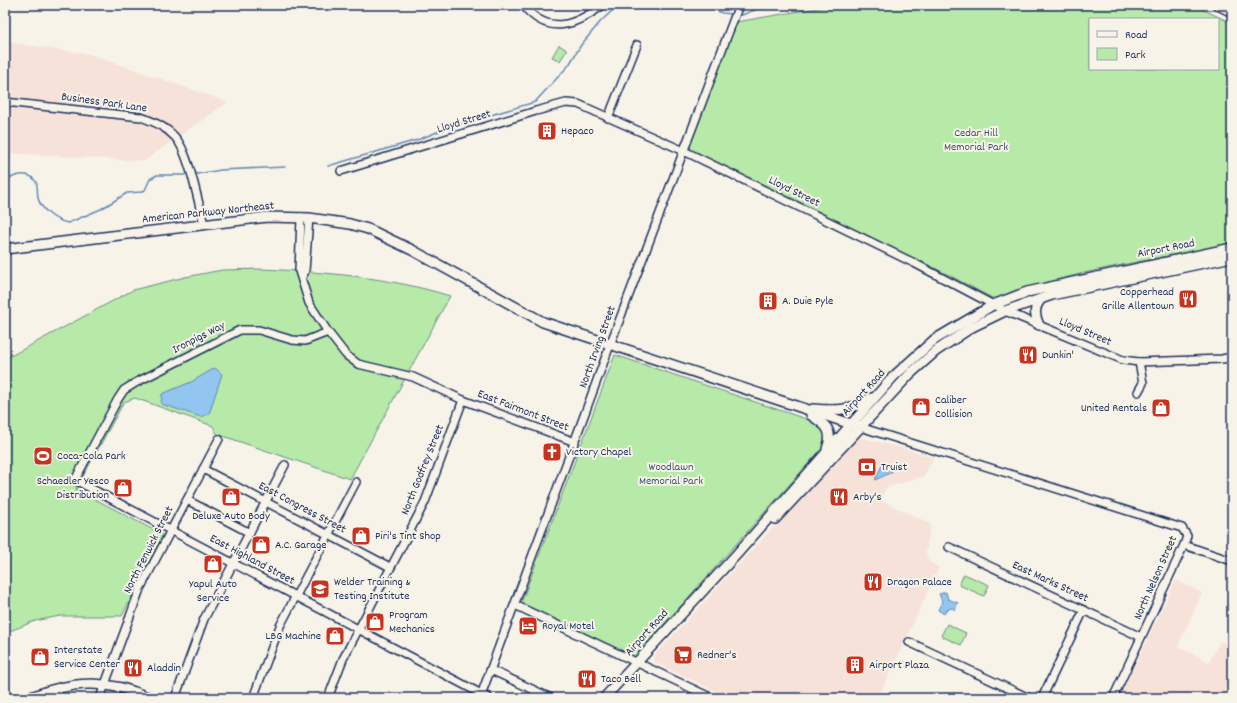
<svg xmlns="http://www.w3.org/2000/svg" width="1237" height="703" viewBox="0 0 1237 703" font-family="Dekko,sans-serif">
<style>
.built{fill:#f7e2da}
.green{fill:#b7e9a9;stroke:#698c84;fill-rule:evenodd}
.water{fill:#92c5ef;stroke:#6289b5}
.lines{fill:none;stroke-linecap:round;stroke-linejoin:round}
.stream{stroke:#6289b5;stroke-width:1.5}
.minor-casing{stroke:#1b2f5e;stroke-width:10}
.major-casing{stroke:#1b2f5e;stroke-width:12}
.minor{stroke:#f7f3e8;stroke-width:7}
.major{stroke:#f7f3e8;stroke-width:9}
.labels{text-anchor:middle;dominant-baseline:central;stroke-width:4;stroke-linejoin:round;paint-order:stroke}
.street-label{font-size:12px;fill:#1b2f5e;stroke:#f7f3e8}
.poi-label{font-size:12px;fill:#1b2f5e;stroke:#f7f3e8;text-anchor:start}
.park-label{font-size:12px;fill:#3a546d;stroke:#f7f3e8}
</style>
<rect width="100%" height="100%" fill="#f7f3e8"/>
<filter id="ink" filterUnits="userSpaceOnUse"><feTurbulence type="fractalNoise" baseFrequency=".025" numOctaves="2"/><feDisplacementMap in="SourceGraphic" scale="8" xChannelSelector="R" yChannelSelector="G"/><feConvolveMatrix kernelMatrix="1 2 1 2 8 2 1 2 1" color-interpolation-filters="sRGB"/></filter>
<g filter="url(#ink)">
<g class="built">
<polygon points="5,42 89,54 228,102 144,161 5,153"/>
<polygon points="860,437 913,451 933,458 924,476 886,488 880,500 931,524 926,552 929,562 939,568 878,698 730,698 654,662 653,657 792,507 852,443"/>
<polygon points="1176,580 1202,593 1178,646 1209,662 1220,641 1232,647 1232,698 1119,698"/>
</g>
<g class="green">
<path d="M835,5H1193L1232,23V242C1154,261 1073,270 998,298H992L949,275L692,151L689,144L736,22ZM1090,19H1218V69H1090Z"/>
<polygon points="559,45 567,50 560,61 552,57"/>
<path d="M262,269C325,272 389,277 450,296L350,479L217,434L213,426L135,398L124,402L76,489L163,535L122,616H60L35,621L5,633V359L133,290L185,277L222,270Z"/>
<polygon points="615,355 806,419 821,425 828,436 824,446 635,657 521,603"/>
<polygon points="964,574 989,585 984,596 959,585"/>
<polygon points="947,624 966,633 961,645 941,636"/>
</g>
<g class="water">
<polygon points="215,368 222,374 209,414 201,417 161,404 162,394 191,382"/>
<polygon points="883,463 890,466 892,472 875,480"/>
<polygon points="946,592 948,599 958,603 955,610 952,608 946,610 944,614 938,610 942,601 939,594"/>
</g>
<g class="lines">
<g class="stream">
<polyline points="705,5 722,13 733,14"/>
<polyline points="739,15 742,15 767,5"/>
<polyline points="328,166 417,140 450,127 535,102 569,65 581,45 601,21 613,10 623,5"/>
<polyline points="197,174 221,170 285,167"/>
<path d="M5,181C14,175 30,170 36,182C38,186 37,193 38,198C41,210 56,221 68,223L101,209L127,193L141,192L145,190L150,179L157,175H185"/>
</g>
<g class="minor-casing">
<g id="minor">
<path d="M523,5C548,37 576,25 603,5"/>
<polyline points="1216,5 1232,13"/>
<path d="M5,102L141,117C154,122 165,126 175,137C189,152 198,202 204,224"/>
<polyline points="608,118 637,45"/>
<polyline points="341,171 536,111 566,103 578,104 684,151 914,263 1005,311 1123,360 1139,362 1222,359 1232,357"/>
<polyline points="301,217 299,271 309,303 328,332 305,341 292,340 259,330 240,330 137,382 124,390 118,399 75,480 489,698"/>
<polyline points="302,277 305,271 309,218"/>
<polyline points="328,332 346,355 358,364 413,377 463,400 575,442"/>
<polyline points="1138,392 1143,383 1139,362"/>
<polyline points="860,427 1182,528 1187,536 1184,545 1113,698"/>
<polyline points="203,469 390,567"/>
<polyline points="187,500 250,533"/>
<polyline points="1184,545 1232,561"/>
<polyline points="949,547 1141,637"/>
<polyline points="515,605 712,698"/>
<polyline points="909,642 1029,698"/>
<polyline points="491,670 551,698"/>
<polyline points="100,698 140,589 219,439"/>
<polyline points="175,698 204,619 285,465"/>
<polyline points="253,698 280,626 356,482"/>
<polyline points="328,698 343,659 425,502 463,400"/>
<polyline points="480,698 610,345 739,5"/>
<polyline points="1042,698 1084,610"/>
</g>
</g>
<g class="major-casing">
<g id="major">
<polyline points="5,249 267,217 309,218 350,224 368,229 412,250 543,322 860,427"/>
<path d="M1039,325C1034,314 1034,307 1041,299"/>
<path d="M813,409C838,411 849,411 871,398"/>
<path d="M811,415C826,425 834,430 827,449"/>
<polyline points="775,519 910,374 936,351 972,327 1005,311 1052,295 1232,257"/>
<path d="M28,698C71,681 106,678 149,698"/>
<polyline points="604,698 736,555 893,377 934,340 993,305 1027,292 1232,248"/>
</g>
</g>
<use href="#minor" class="minor"/>
<use href="#major" class="major"/>
</g>
</g>
<defs>
<g id="building-square" transform="scale(1)"><rect x="-9" y="-9" width="18" height="18" rx="4" fill="#c8321e" stroke="#f7f3e8"/><path d="M-4-6H4V6H1V3H-1V6H-4ZM-2.5-4.3h1.7v1.8h-1.7ZM.8-4.3h1.7v1.8H.8ZM-2.5-1h1.7V.8h-1.7ZM.8-1h1.7V.8H.8Z" fill="#fff"/></g>
<g id="restaurant-square" transform="scale(1)"><rect x="-9" y="-9" width="18" height="18" rx="4" fill="#c8321e" stroke="#f7f3e8"/><path d="M-5-6h1v4h1v-4h1v4h1v-4h1v5L-1.5 .5V6h-2V.5L-5-1ZM5-6V6H3V1.5H1.5Q1.5-4 5-6Z" fill="#fff"/></g>
<g id="shop-square" transform="scale(1)"><rect x="-9" y="-9" width="18" height="18" rx="4" fill="#c8321e" stroke="#f7f3e8"/><path d="M-5-2.5h2.3a2.7 3.5 0 0 1 5.4 0H5L5.5 6h-11ZM-1.5-2.5h3a1.5 2.3 0 0 0-3 0Z" fill="#fff"/></g>
<g id="church-square" transform="scale(1)"><rect x="-9" y="-9" width="18" height="18" rx="4" fill="#c8321e" stroke="#f7f3e8"/><path d="M-1.2-6h2.4v3.5h3.3v2.4h-3.3V6h-2.4V-.1h-3.3v-2.4h3.3Z" fill="#fff"/></g>
<g id="stadium-square" transform="scale(1)"><rect x="-9" y="-9" width="18" height="18" rx="4" fill="#c8321e" stroke="#f7f3e8"/><path d="M0-5a6.5 5 0 1 0 0 10a6.5 5 0 1 0 0-10ZM-3.5-1.8h7v3.6h-7Z" fill="#fff"/></g>
<g id="bank-square" transform="scale(1)"><rect x="-9" y="-9" width="18" height="18" rx="4" fill="#c8321e" stroke="#f7f3e8"/><path d="M-6-4H6V4H-6ZM0-2.3a2.3 2.3 0 1 0 0 4.6a2.3 2.3 0 1 0 0-4.6Z" fill="#fff"/></g>
<g id="school-square" transform="scale(1)"><rect x="-9" y="-9" width="18" height="18" rx="4" fill="#c8321e" stroke="#f7f3e8"/><path d="M0-5L7-2L0 1L-7-2ZM-4 1L0 2.5L4 1V4Q0 6-4 4Z" fill="#fff"/></g>
<g id="hotel-square" transform="scale(1)"><rect x="-9" y="-9" width="18" height="18" rx="4" fill="#c8321e" stroke="#f7f3e8"/><path d="M-6-4.5h1.5V1H6V5H4.5V3h-9V5H-6ZM-4 0a1.8 1.8 0 1 1 3.6 0ZM.5 0V-2.5h3Q6-2.5 6 0Z" fill="#fff"/></g>
<g id="supermarket-square" transform="scale(1)"><rect x="-9" y="-9" width="18" height="18" rx="4" fill="#c8321e" stroke="#f7f3e8"/><path d="M-6-5.5h2.5l.6 2H6L4.5 2H-2.5L-4.4-4H-6ZM-1.5 3.2a1.3 1.3 0 1 0 .1 0ZM3 3.2a1.3 1.3 0 1 0 .1 0Z" fill="#fff"/></g>
</defs>
<g fill-rule="evenodd">
<use href="#building-square" x="547" y="131"/>
<use href="#restaurant-square" x="1188" y="299"/>
<use href="#building-square" x="768" y="301"/>
<use href="#restaurant-square" x="1028" y="355"/>
<use href="#shop-square" x="921" y="407"/>
<use href="#shop-square" x="1161" y="408"/>
<use href="#church-square" x="552" y="452"/>
<use href="#stadium-square" x="43" y="456"/>
<use href="#bank-square" x="867" y="467"/>
<use href="#shop-square" x="123" y="488"/>
<use href="#shop-square" x="231" y="497"/>
<use href="#restaurant-square" x="839" y="497"/>
<use href="#shop-square" x="361" y="536"/>
<use href="#shop-square" x="261" y="545"/>
<use href="#shop-square" x="213" y="564"/>
<use href="#restaurant-square" x="873" y="582"/>
<use href="#school-square" x="320" y="589"/>
<use href="#shop-square" x="375" y="622"/>
<use href="#hotel-square" x="528" y="626"/>
<use href="#shop-square" x="335" y="636"/>
<use href="#supermarket-square" x="683" y="655"/>
<use href="#shop-square" x="40" y="657"/>
<use href="#building-square" x="855" y="665"/>
<use href="#restaurant-square" x="133" y="668"/>
<use href="#restaurant-square" x="587" y="679"/>
</g>
<g class="labels">
<g class="street-label">
<text transform="translate(104 103) rotate(8)">Business Park Lane</text>
<text transform="translate(464 122) rotate(-17)">Lloyd Street</text>
<text transform="translate(794 192) rotate(26)">Lloyd Street</text>
<text transform="translate(208 213) rotate(-6)">American Parkway Northeast</text>
<text transform="translate(1166 249) rotate(-11)">Airport Road</text>
<text transform="translate(1085 332) rotate(23)">Lloyd Street</text>
<text transform="translate(199 338) rotate(-27)">Ironpigs Way</text>
<text transform="translate(598 347) rotate(-70)">North Irving Street</text>
<text transform="translate(864 393) rotate(-48)">Airport Road</text>
<text transform="translate(523 411) rotate(21)">East Fairmont Street</text>
<text transform="translate(423 470) rotate(-68)">North Godfrey Street</text>
<text transform="translate(302 508) rotate(28)">East Congress Street</text>
<text transform="translate(149 550) rotate(-63)">North Fenwick Street</text>
<text transform="translate(252 560) rotate(28)">East Highland Street</text>
<text transform="translate(1156 578) rotate(-66)">North Nelson Street</text>
<text transform="translate(1050 582) rotate(25)">East Marks Street</text>
<text transform="translate(647 633) rotate(-48)">Airport Road</text>
</g>
<g class="poi-label">
<text x="561" y="131">Hepaco</text>
<text x="1174" y="292" text-anchor="end">Copperhead<tspan x="1174" dy="14">Grille Allentown</tspan></text>
<text x="782" y="301">A. Duie Pyle</text>
<text x="1042" y="355">Dunkin'</text>
<text x="935" y="400">Caliber<tspan x="935" dy="14">Collision</tspan></text>
<text x="1147" y="408" text-anchor="end">United Rentals</text>
<text x="566" y="452">Victory Chapel</text>
<text x="57" y="456">Coca-Cola Park</text>
<text x="881" y="467">Truist</text>
<text x="109" y="481" text-anchor="end">Schaedler Yesco<tspan x="109" dy="14">Distribution</tspan></text>
<text x="853" y="497">Arby's</text>
<text x="231" y="516" text-anchor="middle">Deluxe Auto Body</text>
<text x="375" y="536">Piri's Tint Shop</text>
<text x="275" y="545">A.C. Garage</text>
<text x="334" y="582">Welder Training &amp;<tspan x="334" dy="14">Testing Institute</tspan></text>
<text x="887" y="582">Dragon Palace</text>
<text x="213" y="584" text-anchor="middle">Yapul Auto<tspan x="213" dy="14">Service</tspan></text>
<text x="389" y="615">Program<tspan x="389" dy="14">Mechanics</tspan></text>
<text x="542" y="626">Royal Motel</text>
<text x="321" y="636" text-anchor="end">LBG Machine</text>
<text x="54" y="650">Interstate<tspan x="54" dy="14">Service Center</tspan></text>
<text x="697" y="655">Redner's</text>
<text x="869" y="665">Airport Plaza</text>
<text x="147" y="668">Aladdin</text>
<text x="601" y="679">Taco Bell</text>
</g>
<g class="park-label">
<text x="976" y="133">Cedar Hill<tspan x="976" dy="14">Memorial Park</tspan></text>
<text x="671" y="467">Woodlawn<tspan x="671" dy="14">Memorial Park</tspan></text>
</g>
</g>
<rect width="1237" height="703" fill="none" stroke="#f7f3e8" stroke-width="20"/>
<rect x="10" y="10" width="1217" height="683" fill="none" stroke="#1b2f5e" stroke-width="1.5" filter="url(#ink)"/>
<rect x="1089" y="18" width="130" height="52" fill="#f7f3e8" stroke="#9fa5b1"/>
<rect x="1097" y="31" width="20" height="6" fill="#f7f3e8" stroke="#9fa5b1"/>
<text x="1125" y="38" font-size="12" fill="#1b2f5e">Road</text>
<rect x="1097" y="48" width="20" height="12" fill="#b7e9a9" stroke="#9fa5b1"/>
<text x="1125" y="58" font-size="12" fill="#1b2f5e">Park</text>
</svg>
